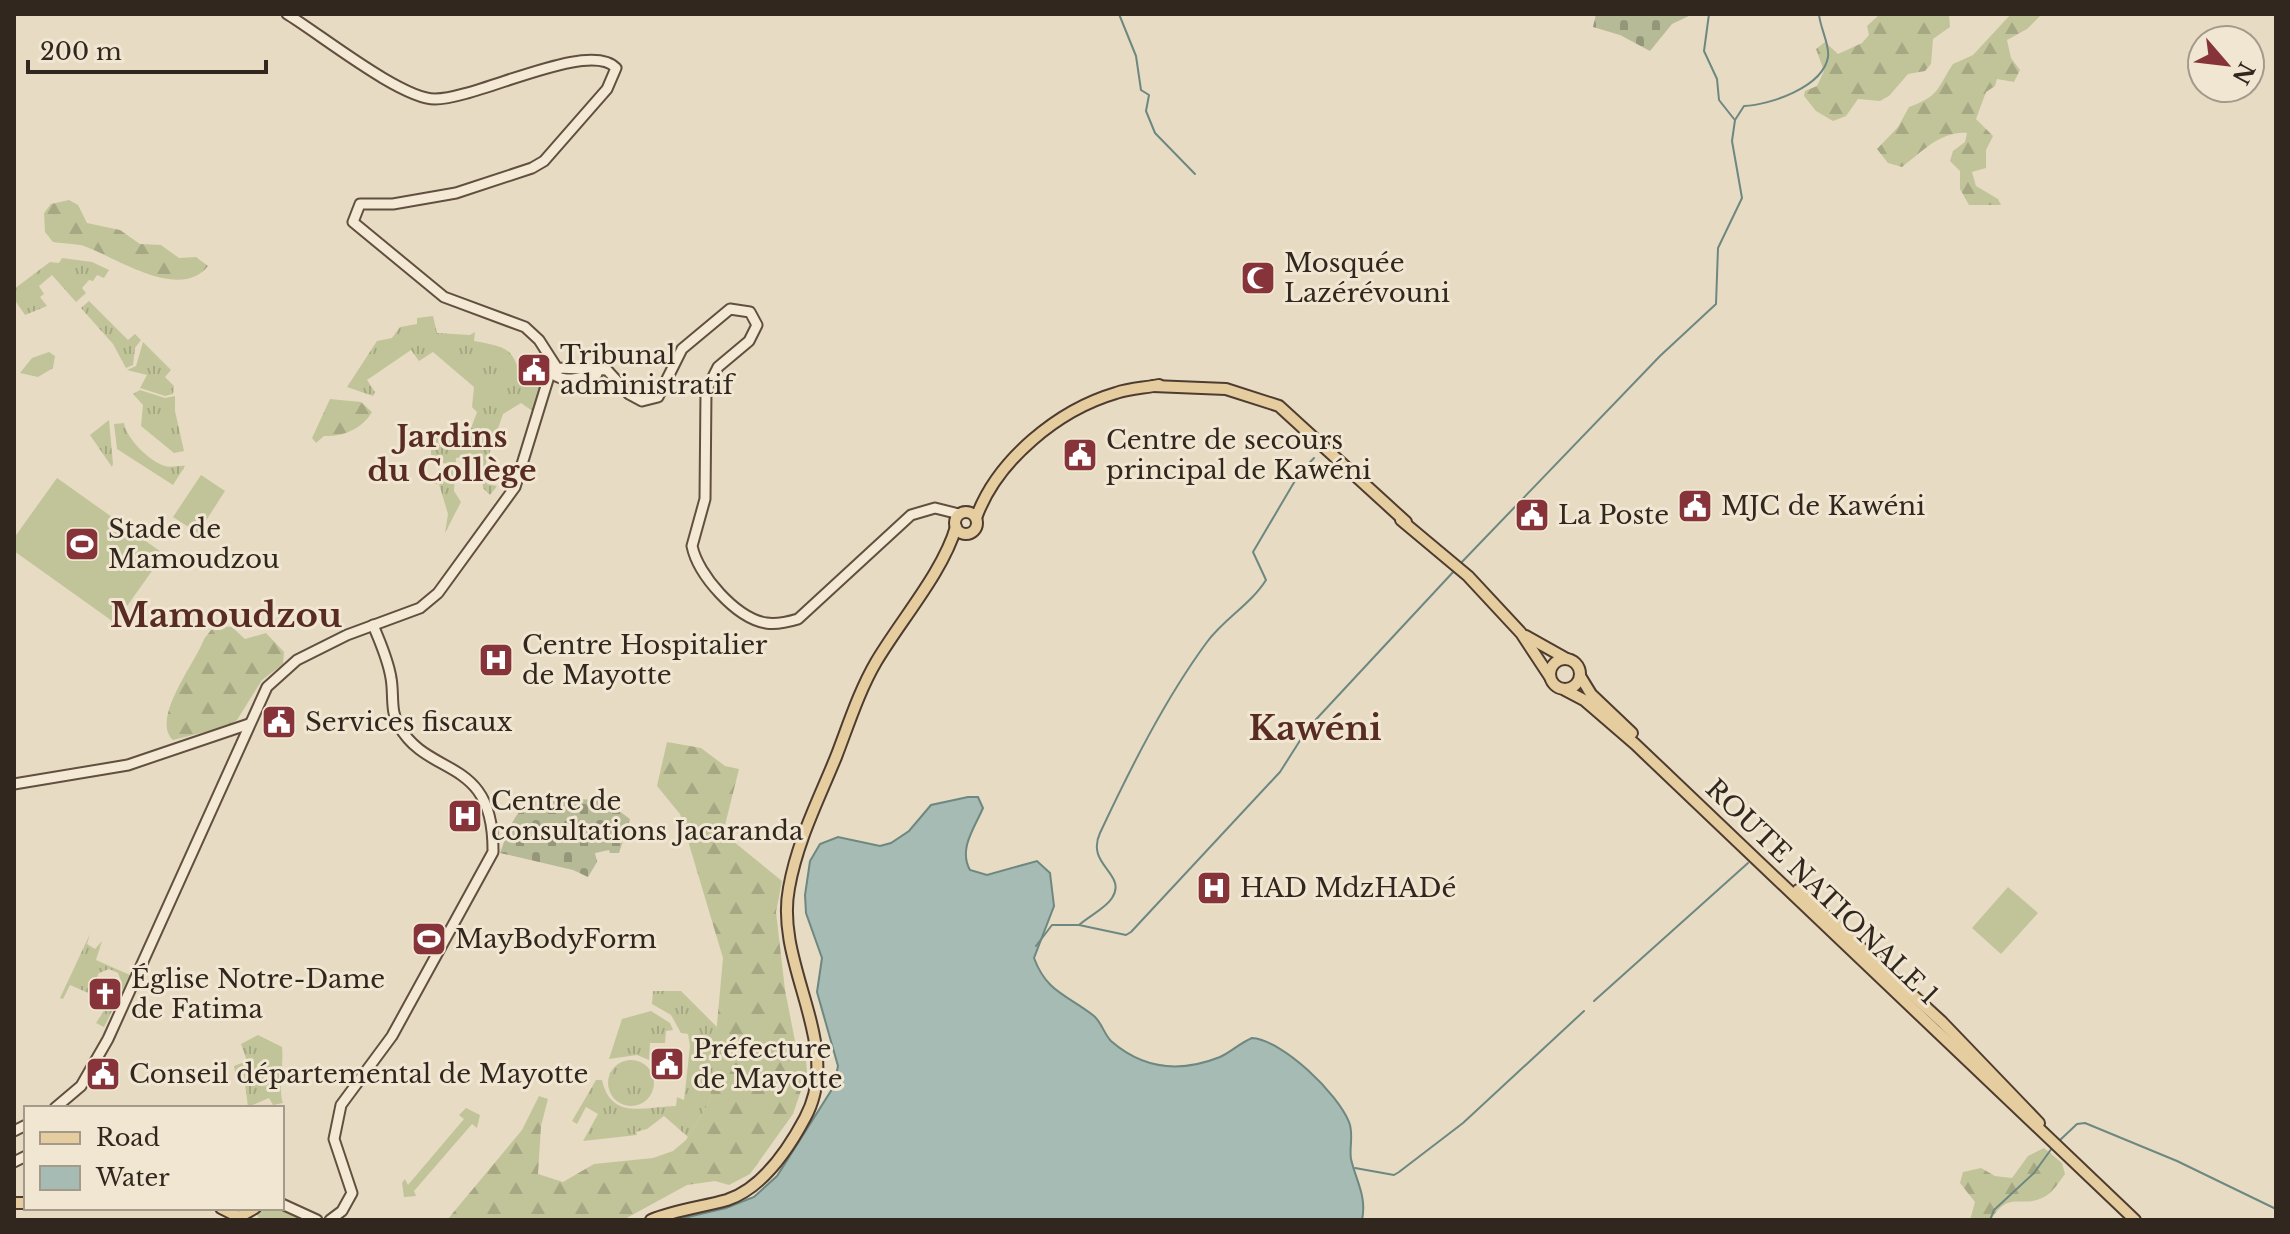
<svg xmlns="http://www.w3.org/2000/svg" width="2290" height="1234" viewBox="0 0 2290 1234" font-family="'Libre Baskerville',serif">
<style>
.grass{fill:url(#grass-tufts)}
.forest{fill:url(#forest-firs)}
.cemetery{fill:url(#cemetery-stones)}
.garden{fill:#c1c499}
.water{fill:#a5bbb3;stroke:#6d8880;stroke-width:2}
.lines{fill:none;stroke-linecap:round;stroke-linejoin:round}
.stream{stroke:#6d8880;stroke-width:2}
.secondary-casing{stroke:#614f3f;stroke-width:13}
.primary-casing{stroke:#4e3c30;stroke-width:14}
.secondary{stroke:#f4e9d5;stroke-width:9}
.primary{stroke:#e6cd9f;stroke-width:10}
.labels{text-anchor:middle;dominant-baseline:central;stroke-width:6;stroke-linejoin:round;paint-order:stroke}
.poi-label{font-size:26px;fill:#31271e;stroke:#f0e6d2;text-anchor:start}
.street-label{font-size:26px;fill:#31271e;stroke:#f0e6d2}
.quarter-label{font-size:30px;font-weight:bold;fill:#582c23;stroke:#f0e6d2}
.district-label{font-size:34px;font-weight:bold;fill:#582c23;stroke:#f0e6d2}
</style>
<defs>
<pattern id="grass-tufts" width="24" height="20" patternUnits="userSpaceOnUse" patternTransform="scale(2)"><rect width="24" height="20" fill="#c1c499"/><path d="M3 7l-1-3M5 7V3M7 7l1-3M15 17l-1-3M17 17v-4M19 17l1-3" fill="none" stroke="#a6a883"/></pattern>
<pattern id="forest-firs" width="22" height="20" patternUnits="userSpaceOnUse" patternTransform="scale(2)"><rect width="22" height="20" fill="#c1c499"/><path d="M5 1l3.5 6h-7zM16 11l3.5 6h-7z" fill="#a6a883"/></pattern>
<pattern id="cemetery-stones" width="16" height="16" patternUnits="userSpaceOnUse" patternTransform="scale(2)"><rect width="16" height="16" fill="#b7ba97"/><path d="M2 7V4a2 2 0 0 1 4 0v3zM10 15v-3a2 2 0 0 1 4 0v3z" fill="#95977b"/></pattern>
</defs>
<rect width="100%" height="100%" fill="#e7dbc3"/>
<g class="grass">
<polygon points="62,258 92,262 109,270 104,278 97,275 93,281 89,280 82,288 86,293 76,302 52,275 39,286 44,294 40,297 47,306 25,315 14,299 14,289 50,262 59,263"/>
<polygon points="89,301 128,340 135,334 141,340 135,348 133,365 126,368 113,344 81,308"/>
<path d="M433,316L437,333L470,335L475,332L474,341C511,348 513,348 523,385L539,383L543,392L534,412L521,403L503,414L486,463L487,484L497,486L490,495L483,488L480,455L456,458L454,491L461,502L445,533L448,514L439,484H433V480H443L447,464L431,460V435L465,445L477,412L472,407L474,387L433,352L419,361L411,350L367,380L375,392L373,396L347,387L377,341L392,338L400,327L417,324V318Z"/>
<polygon points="143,342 171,370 165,377 174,386 173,394 165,396 140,388 147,375 127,370 136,366"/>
<polygon points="49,352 55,356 53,368 38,377 20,373 32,358"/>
<polygon points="140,390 165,398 175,396 175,411 184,451 174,453 141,426 143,405 133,394"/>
<polygon points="109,420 113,464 112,467 90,435"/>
<path d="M124,423C126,438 150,462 165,466C171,468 180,465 185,466L173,485L117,449L114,424Z"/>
<polygon points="90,934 87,944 95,949 102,941 96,960 130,975 104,1027 96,1023 122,983 118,973 109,969 99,973 91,989 93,995 70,985 63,999 60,998"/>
<path d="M653,991H681L718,1028L710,1101L688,1137L664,1116L647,1129L636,1132L637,1135L583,1141L598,1114L586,1107L577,1124L572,1121L596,1080H602C611,1120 643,1107 676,1106L677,1097L684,1100L690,1046L688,1034L681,1033L671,1015L652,1004Z"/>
<polygon points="651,1011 670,1023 673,1030 666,1031 665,1043 650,1043 649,1060 637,1055 609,1059 622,1019"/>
<path d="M258,1035L282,1047C284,1062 278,1092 283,1103L273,1105L269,1098L248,1107L244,1076H236L234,1066L247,1061L241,1044Z"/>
<circle cx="631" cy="1083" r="23"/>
</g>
<g class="forest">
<polygon points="1880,14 1949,14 1950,27 1933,39 1931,64 1925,71 1908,74 1889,96 1880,101 1858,99 1846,116 1833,121 1816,111 1804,96 1805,91 1817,86 1824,71 1816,49 1825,42 1838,54 1862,43 1869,35 1867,26"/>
<path d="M2011,14H2042L2027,29L2007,40L2011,58L2020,70L2014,82L1997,79L1995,86L1986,92L1976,119L1993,136L1986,150V168L1972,172L1976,186L1998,199L2001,205H1969L1960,189V171L1950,161L1953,151L1965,142L1967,133C1940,131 1921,153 1902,167L1888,163L1877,149L1898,127L1909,107C1940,96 1937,88 1953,64L1973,55Z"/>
<path d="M69,200L78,205L87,223L120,230L140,244L161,245L179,258L196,257L208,266C180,302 115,257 84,246C74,243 63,244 53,242L45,232L44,213L51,204Z"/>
<path d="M330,399L361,402L372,412C362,429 343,437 324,436L316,443L312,438Z"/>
<path d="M223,626L232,627L245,639L266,633L284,652L283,664L262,680L237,720L228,726L173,740C150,719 196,662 204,639L211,630Z"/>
<polygon points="667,742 701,748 725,766 739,769 723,833 782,881 776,912 785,990 795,1041 806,1060 807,1073 793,1114 750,1174 729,1185 715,1181 687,1185 623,1220 447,1220 522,1130 539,1096 548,1099 541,1126 538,1174 563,1182 594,1164 653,1158 673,1151 686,1140 710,1101 723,958 680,814 657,786"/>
<path d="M2044,1148L2062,1163L2065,1174C2058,1183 2053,1193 2042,1198C2020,1208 2008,1190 1991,1220H1970L1975,1202L1960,1183L1963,1172L1981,1168L1995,1176L2012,1178L2028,1156Z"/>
</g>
<g class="cemetery">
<polygon points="1596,14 1689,14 1691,15 1672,24 1650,51 1620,35 1593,27"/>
<path d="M536,798L604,800L630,819L619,853H610L609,850L595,853L597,862L588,877L573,870L500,853C508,831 514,810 536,798Z"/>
</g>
<g class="garden">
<polygon points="201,475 225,491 198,533 173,517"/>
<polygon points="57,478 164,554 115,623 14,551 14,538"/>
<polygon points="2008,887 2038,913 2001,954 1972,928"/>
<polygon points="466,1108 480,1115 477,1128 472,1124 414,1191 416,1196 404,1197 402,1183 405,1179 408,1185 464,1119 459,1115"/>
<polygon points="259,1208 281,1208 301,1219 260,1220 256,1213"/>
</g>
<path class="water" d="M968,797H978L983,808C975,827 958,849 970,870L987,875L1037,861L1050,873L1054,906L1034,958C1047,993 1068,995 1094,1016C1102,1023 1104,1034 1111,1041C1143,1069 1180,1073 1220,1057C1231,1052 1240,1043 1252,1038C1283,1040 1338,1094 1349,1122C1354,1134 1349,1147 1351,1159C1356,1181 1367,1196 1362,1220H675L726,1208L754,1197L777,1176L834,1086L838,1066L817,992L822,958L806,913L805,895L810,861L820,844L838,837L880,846L891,843L909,831L931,805Z"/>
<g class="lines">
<g class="stream">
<polyline points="1119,14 1136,56 1141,90 1149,95 1146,111 1155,133 1195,174"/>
<polyline points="1709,14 1704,51 1717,79 1719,100 1734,119"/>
<path d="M1459,565L1660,356L1716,304L1718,248L1742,198L1732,141L1735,120L1744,106C1770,105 1823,87 1828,57C1830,45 1820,28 1819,14"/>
<path d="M1079,925C1089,916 1106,908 1112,898C1128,874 1085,865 1100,833C1130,769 1165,699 1207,642C1224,619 1251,604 1266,580L1253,552L1299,474L1314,458"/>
<polyline points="1036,946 1052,925 1079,925 1126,935 1131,932 1280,772 1308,728 1455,570"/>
<polyline points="1594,1001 1748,863"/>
<polyline points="2059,1141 2077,1124 2085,1123 2177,1161 2276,1209"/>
<polyline points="1355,1168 1394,1175 1399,1172 1463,1123 1584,1011"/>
<polyline points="1990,1220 1994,1210 2034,1173 2052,1148"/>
</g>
<g class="secondary-casing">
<g id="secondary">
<path d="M287,14C320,34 401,99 435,99C477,99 589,39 616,68L607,89L544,161L532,168L456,193L393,204H360L353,222L444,297L525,327L539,340L557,368L607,370L629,394L642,401L658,397L682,349L730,309L750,312L757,325L749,341L718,367L706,391L705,499L692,546C698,575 736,618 766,623C777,625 788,622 798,619L911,515L935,508L959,514"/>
<path d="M549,369C560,386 580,377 597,374"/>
<polyline points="14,784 128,765 249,724"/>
<polyline points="55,1108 81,1086 108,1039 267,687 297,660 347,635 420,608 438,593 515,487 550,373 559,369"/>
<polyline points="14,1131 26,1125"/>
<polyline points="14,1162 26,1156"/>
<polyline points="282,1204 317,1220"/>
<path d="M330,1220L342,1211L352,1193L334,1139L341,1105L392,1036L493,852C494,755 429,779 399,726C390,712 394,694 391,678C388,659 380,642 373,625"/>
</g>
</g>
<g class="primary-casing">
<g id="primary">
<polyline points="1153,386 1226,389 1279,406 1406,522"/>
<circle cx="966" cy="523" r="11"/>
<path d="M976,518C997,460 1058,410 1116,393C1130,388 1145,388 1159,385"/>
<polyline points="1401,520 1468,576 1521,633 1550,677"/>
<polyline points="1526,636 1567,659"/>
<circle cx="1565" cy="674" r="15"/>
<polyline points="1580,676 1591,694 1632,733"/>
<polyline points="1565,690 1584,700 1635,744 2135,1220"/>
<polyline points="1798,890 1942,1022 2039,1123"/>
<polyline points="14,1203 26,1203"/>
<polyline points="221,1208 239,1217 255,1208"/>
<path d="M651,1220C675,1210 702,1207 727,1200C763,1188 788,1150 805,1118C845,1045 774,966 789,888C797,842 818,801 836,757C848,726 859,691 876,662C900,621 943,572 956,527"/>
</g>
</g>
<use href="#secondary" class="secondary"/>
<use href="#primary" class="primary"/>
</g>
<defs>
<g id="mosque-square" transform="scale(1.8)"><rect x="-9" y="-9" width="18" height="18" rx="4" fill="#863439" stroke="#f0e6d2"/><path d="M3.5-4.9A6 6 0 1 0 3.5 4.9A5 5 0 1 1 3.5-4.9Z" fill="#fff"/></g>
<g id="civic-square" transform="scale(1.8)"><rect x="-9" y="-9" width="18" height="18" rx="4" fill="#863439" stroke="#f0e6d2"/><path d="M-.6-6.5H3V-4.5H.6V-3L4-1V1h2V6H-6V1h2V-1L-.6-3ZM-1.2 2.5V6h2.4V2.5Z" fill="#fff"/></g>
<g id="stadium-square" transform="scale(1.8)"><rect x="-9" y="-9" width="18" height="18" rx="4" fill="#863439" stroke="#f0e6d2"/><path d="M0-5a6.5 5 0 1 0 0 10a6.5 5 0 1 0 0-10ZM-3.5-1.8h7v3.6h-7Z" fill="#fff"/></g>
<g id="hospital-square" transform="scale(1.8)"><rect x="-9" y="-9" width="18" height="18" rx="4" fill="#863439" stroke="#f0e6d2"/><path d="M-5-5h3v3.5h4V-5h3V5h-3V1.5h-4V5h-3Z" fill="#fff"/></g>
<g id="church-square" transform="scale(1.8)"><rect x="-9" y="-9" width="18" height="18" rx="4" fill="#863439" stroke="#f0e6d2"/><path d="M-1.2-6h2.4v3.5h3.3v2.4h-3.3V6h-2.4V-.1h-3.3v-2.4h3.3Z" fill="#fff"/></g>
</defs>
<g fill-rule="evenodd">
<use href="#mosque-square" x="1258" y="278"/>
<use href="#civic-square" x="534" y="370"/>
<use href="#civic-square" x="1080" y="455"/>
<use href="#civic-square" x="1695" y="506"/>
<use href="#civic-square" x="1532" y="515"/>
<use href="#stadium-square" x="82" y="544"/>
<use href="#hospital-square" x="496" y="660"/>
<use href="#civic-square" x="279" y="722"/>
<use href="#hospital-square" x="465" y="816"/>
<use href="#hospital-square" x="1214" y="888"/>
<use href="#stadium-square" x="429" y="939"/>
<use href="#church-square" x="105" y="994"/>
<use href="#civic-square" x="667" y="1064"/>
<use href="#civic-square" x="103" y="1074"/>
</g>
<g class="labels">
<g class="poi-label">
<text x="1284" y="263">Mosquée<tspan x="1284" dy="30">Lazérévouni</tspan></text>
<text x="560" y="355">Tribunal<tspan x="560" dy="30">administratif</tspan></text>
<text x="1106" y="440">Centre de secours<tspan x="1106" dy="30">principal de Kawéni</tspan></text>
<text x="1721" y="506">MJC de Kawéni</text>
<text x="1558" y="515">La Poste</text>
<text x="108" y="529">Stade de<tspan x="108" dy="30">Mamoudzou</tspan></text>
<text x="522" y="645">Centre Hospitalier<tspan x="522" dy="30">de Mayotte</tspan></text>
<text x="305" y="722">Services fiscaux</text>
<text x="491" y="801">Centre de<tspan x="491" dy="30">consultations Jacaranda</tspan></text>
<text x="1240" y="888">HAD MdzHADé</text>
<text x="455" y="939">MayBodyForm</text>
<text x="131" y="979">Église Notre-Dame<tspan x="131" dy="30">de Fatima</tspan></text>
<text x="693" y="1049">Préfecture<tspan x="693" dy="30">de Mayotte</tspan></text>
<text x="129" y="1074">Conseil départemental de Mayotte</text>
</g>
<g class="street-label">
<text transform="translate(1822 892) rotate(44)">ROUTE NATIONALE 1</text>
</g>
<g class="quarter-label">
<text x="452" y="436">Jardins<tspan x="452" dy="34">du Collège</tspan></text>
</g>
<g class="district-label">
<text x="226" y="615">Mamoudzou</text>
<text x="1315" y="728">Kawéni</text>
</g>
</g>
<rect width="2290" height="1234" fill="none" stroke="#31271e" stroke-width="32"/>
<rect x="24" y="1106" width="260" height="104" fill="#f0e6d2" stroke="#a49a8a" stroke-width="2"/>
<rect x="40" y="1132" width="40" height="12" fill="#e6cd9f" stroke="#a49a8a" stroke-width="2"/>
<text x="96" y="1146" font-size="24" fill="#31271e">Road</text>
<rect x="40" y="1166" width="40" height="24" fill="#a5bbb3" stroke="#a49a8a" stroke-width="2"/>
<text x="96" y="1186" font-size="24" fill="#31271e">Water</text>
<g transform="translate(2226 64) rotate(118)"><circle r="38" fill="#f0e6d2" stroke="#a49a8a" stroke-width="2"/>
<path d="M0-6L14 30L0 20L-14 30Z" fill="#863439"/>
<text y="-12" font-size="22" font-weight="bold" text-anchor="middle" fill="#31271e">N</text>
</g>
<path d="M28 60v12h238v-12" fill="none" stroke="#31271e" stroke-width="4"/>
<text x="40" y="60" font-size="24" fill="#31271e" stroke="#f0e6d2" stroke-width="6" paint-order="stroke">200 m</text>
</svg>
